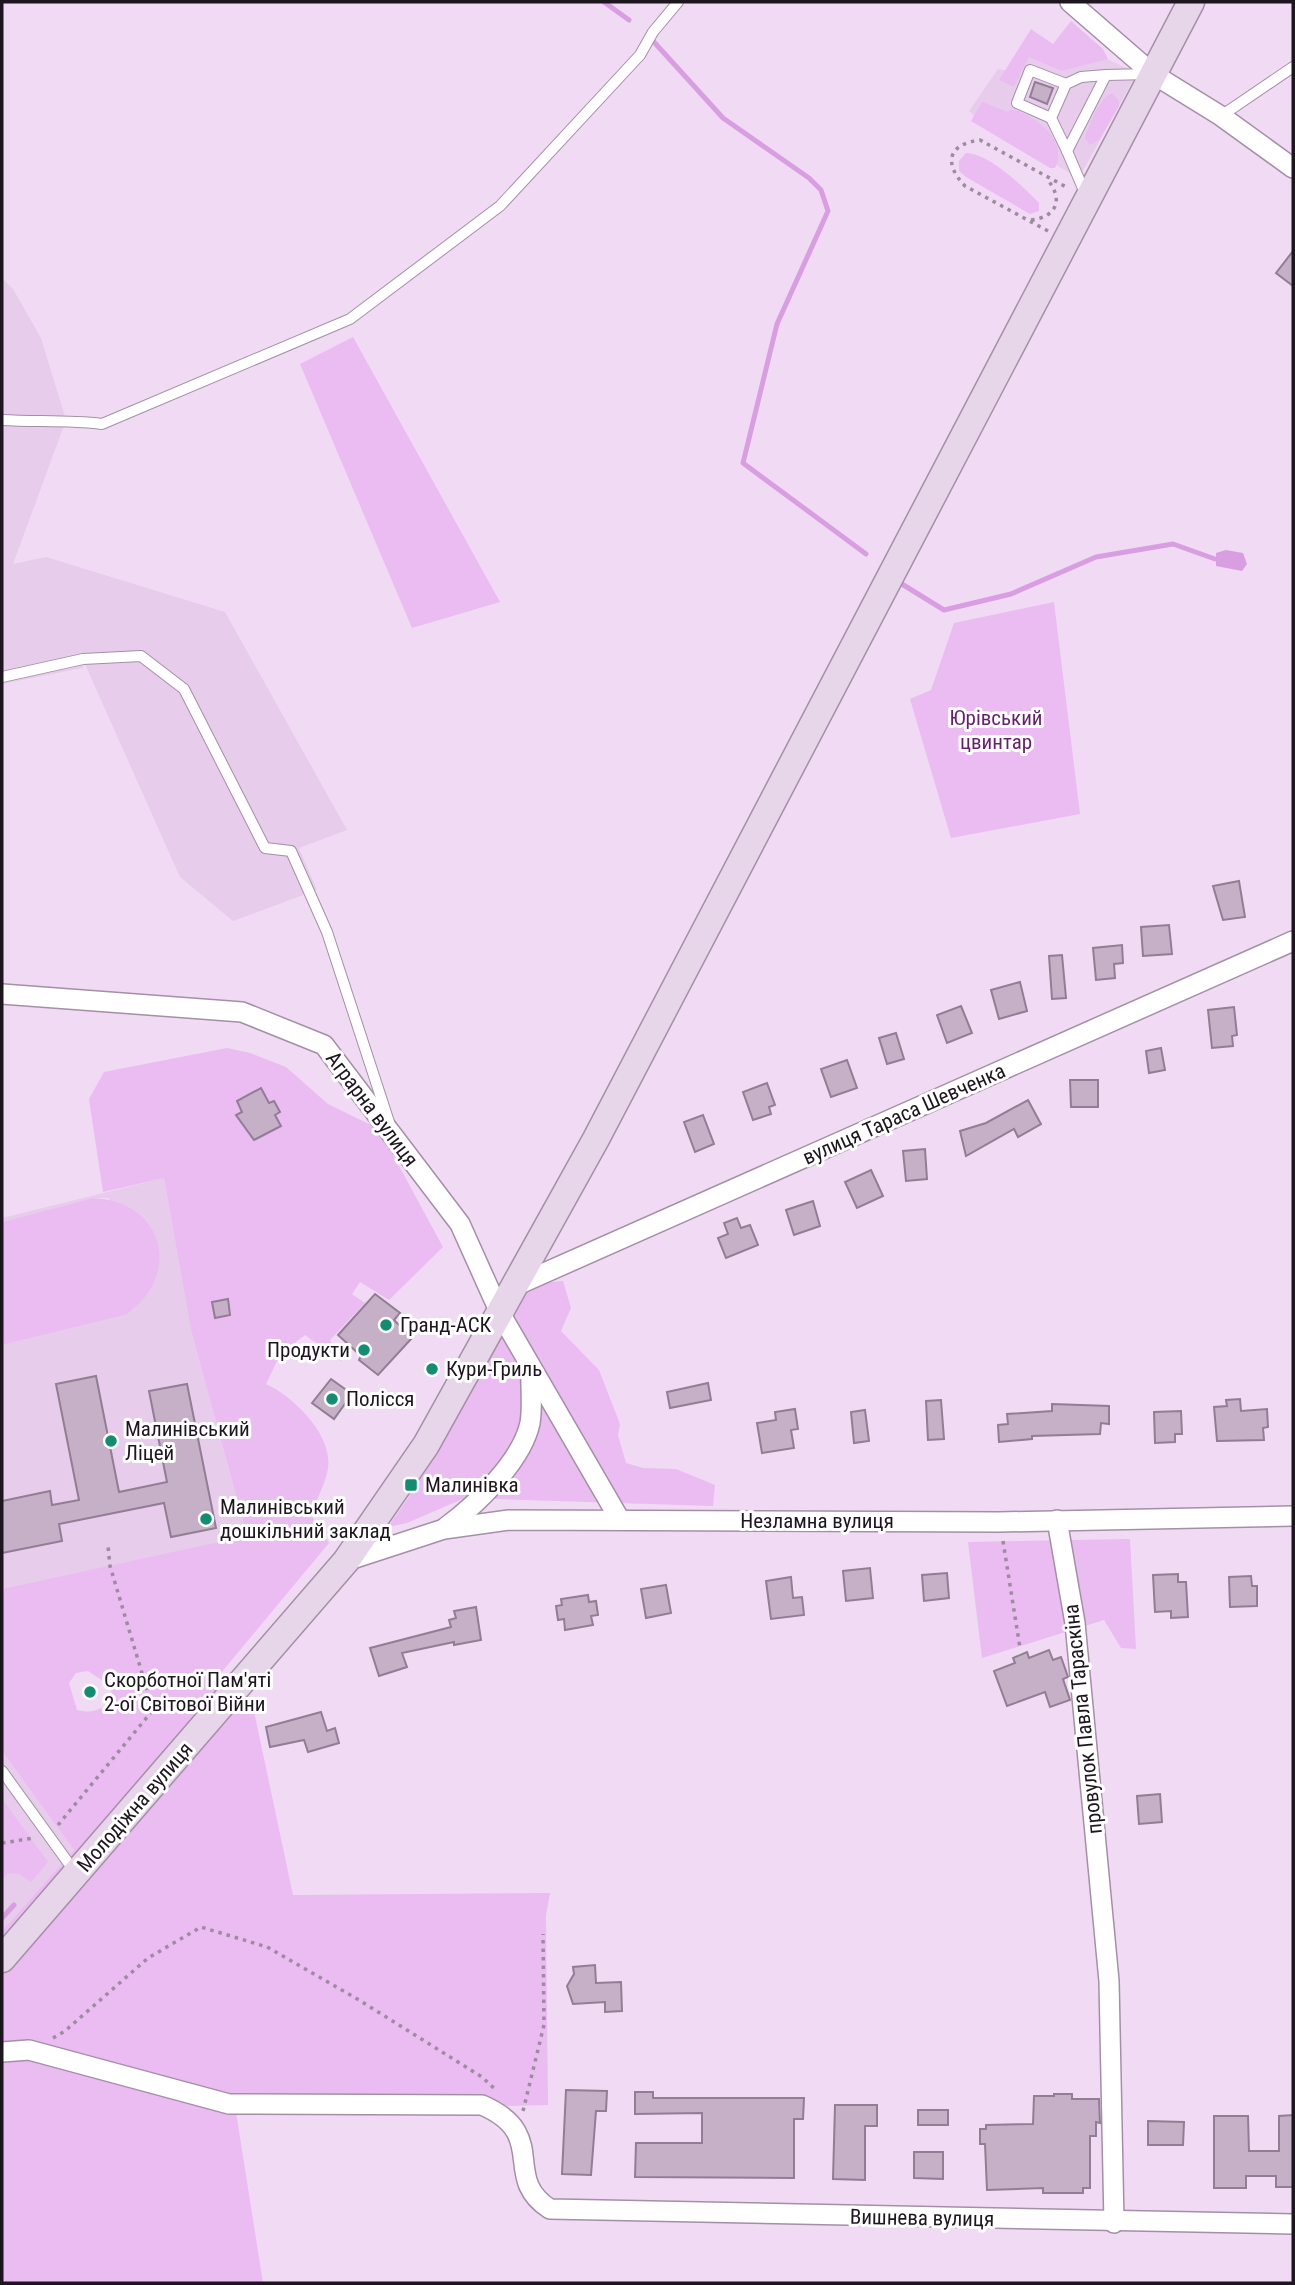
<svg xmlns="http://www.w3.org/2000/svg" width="1295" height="2285" viewBox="0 0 1295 2285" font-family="'Roboto Condensed',sans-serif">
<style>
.built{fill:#e7cceb}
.green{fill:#eabcf1;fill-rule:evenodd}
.water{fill:#d89ee1}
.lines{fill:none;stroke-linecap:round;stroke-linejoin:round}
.stream{stroke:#d89ee1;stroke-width:5}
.building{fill:#c5b0c8;stroke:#917d94;stroke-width:2}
.lane-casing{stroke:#a48fa7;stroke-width:12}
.street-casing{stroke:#a48fa7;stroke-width:22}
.secondary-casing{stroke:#a48fa7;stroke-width:29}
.path{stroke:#9d8c9f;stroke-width:3.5;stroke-dasharray:3.5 5;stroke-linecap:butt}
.lane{stroke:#fff;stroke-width:10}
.street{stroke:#fff;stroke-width:19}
.secondary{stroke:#e7d5e9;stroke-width:26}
.poi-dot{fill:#128d72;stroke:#fff;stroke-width:2.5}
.labels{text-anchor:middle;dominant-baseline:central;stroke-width:6;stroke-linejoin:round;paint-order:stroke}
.park-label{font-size:21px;fill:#641f6f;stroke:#fff}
.street-label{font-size:21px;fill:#1e161f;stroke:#fff}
.poi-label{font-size:21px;fill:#1e161f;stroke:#fff;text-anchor:start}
</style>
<rect width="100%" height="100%" fill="#f1dbf4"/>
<g class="built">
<polygon points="1029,56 1062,71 1107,59 1137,73 1079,178 985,125 969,111 998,69 1021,73"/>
<polygon points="2,278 13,289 41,338 66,420 13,564 46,557 225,612 347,830 299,848 317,890 233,921 180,877 84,662 83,668 2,684"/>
<polygon points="164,1178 191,1330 247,1537 2,1589 2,1345 125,1315 109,1198 93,1198 2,1222 2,1218"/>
<polygon points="2,1751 74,1850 2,1931"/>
</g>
<g class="green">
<polygon points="1071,21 1103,49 1108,59 1062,71 1029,57 1014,87 999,80 1031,29 1053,44"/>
<path d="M1112,93L1119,101V106L1099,140L1090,145L1085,138C1089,124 1099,99 1112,93Z"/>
<path d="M982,102L1008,112L1010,109C1034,114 1069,140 1055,168H1050L971,121Z"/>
<path d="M966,153C988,153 1024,187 1039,203V211L1030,214L966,177L959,171V161Z"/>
<polygon points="353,337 500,602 412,628 300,364"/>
<polygon points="1054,602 1080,814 951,838 910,699 931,690 954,623"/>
<path d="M227,1048L250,1053L286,1067L328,1104L379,1129L443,1247L389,1300L360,1282L352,1294L365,1303L330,1340L342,1362L305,1335L281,1353L266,1384C293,1396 333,1435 328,1468C326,1483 316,1500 311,1515L329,1543L221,1673L252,1702L293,1895L550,1893L546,1915L548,2105L236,2112L263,2283H2V1931L74,1850L2,1751V1589L247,1536L191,1330L164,1178L103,1192L89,1099L104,1072ZM88,1671L109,1685L113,1697C102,1710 94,1714 77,1710L69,1683L76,1673Z"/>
<path d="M93,1198C163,1201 184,1275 125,1315L2,1345V1222Z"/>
<polygon points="563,1281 571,1308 561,1331 599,1370 620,1424 618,1435 626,1463 643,1468 676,1469 715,1485 713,1506 465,1498 407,1523 388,1527 408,1498 528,1284"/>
<polygon points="1130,1539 1136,1649 1121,1648 1104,1620 982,1658 968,1542"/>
<polygon points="2,1799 48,1862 31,1882 19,1874 8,1873 2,1879"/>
</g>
<polygon class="water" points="1226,550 1243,553 1247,564 1242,571 1216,566 1216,553"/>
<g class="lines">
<g class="stream">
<polyline points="604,2 629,20"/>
<polyline points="654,42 723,118 809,178 821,190 828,211 777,324 743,463 866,554"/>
<polyline points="897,581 944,610 1011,594 1096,557 1173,544 1215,559"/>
<polyline points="2,1918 14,1905"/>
</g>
</g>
<g class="building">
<polygon points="1035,82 1053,88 1047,104 1030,97"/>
<polygon points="1293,251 1293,286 1276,273"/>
<polygon points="1239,881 1245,917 1223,920 1213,886"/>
<polygon points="1169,925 1172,954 1143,956 1141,927"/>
<polygon points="1122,945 1123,963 1114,964 1115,978 1096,980 1093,948"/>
<polygon points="1062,955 1066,998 1052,999 1049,956"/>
<polygon points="1020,982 1027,1011 999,1019 991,990"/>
<polygon points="961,1006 972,1033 947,1043 937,1015"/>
<polygon points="1234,1007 1237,1035 1232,1036 1233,1046 1212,1048 1208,1010"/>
<polygon points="896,1033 904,1059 887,1064 879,1038"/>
<polygon points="1161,1048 1165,1070 1149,1073 1146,1051"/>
<polygon points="847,1060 857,1088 831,1097 821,1069"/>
<polygon points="1070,1080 1098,1080 1098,1107 1071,1107"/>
<polygon points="767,1083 775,1105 769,1107 771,1114 753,1120 743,1092"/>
<polygon points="261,1088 269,1103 274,1101 280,1112 275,1115 281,1126 254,1140 236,1115 242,1112 237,1101"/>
<polygon points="1028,1100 1041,1124 1018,1137 1014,1129 966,1156 960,1131 986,1123"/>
<polygon points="703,1115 714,1144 695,1152 684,1122"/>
<polygon points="925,1149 927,1179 906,1181 903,1151"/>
<polygon points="871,1170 883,1196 857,1208 845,1182"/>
<polygon points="813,1201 820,1226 794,1235 786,1210"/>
<polygon points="737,1218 741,1228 750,1225 758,1245 726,1258 718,1238 728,1234 724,1223"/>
<polygon points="375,1294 400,1313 394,1320 412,1338 378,1375 359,1360 361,1356 338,1335"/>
<polygon points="228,1299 230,1315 215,1318 212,1302"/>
<polygon points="96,1376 119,1492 167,1482 149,1391 187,1384 216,1528 171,1537 164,1503 59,1524 62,1541 2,1553 2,1501 50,1491 52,1505 79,1500 56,1384"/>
<polygon points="331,1379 352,1394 334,1419 312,1403"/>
<polygon points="708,1383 711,1400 670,1408 667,1392"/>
<polygon points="1240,1399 1241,1411 1267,1409 1268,1427 1263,1428 1264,1440 1217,1441 1214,1407 1227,1406 1226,1400"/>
<polygon points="941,1400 944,1439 928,1440 926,1401"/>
<polygon points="1052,1404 1109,1406 1109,1424 1101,1423 1100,1434 1032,1436 1032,1439 999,1442 998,1425 1008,1424 1007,1414 1052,1411"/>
<polygon points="795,1409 798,1429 791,1430 794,1448 762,1453 757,1423 776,1420 775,1412"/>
<polygon points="865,1410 869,1441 854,1443 851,1412"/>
<polygon points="1181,1411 1182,1434 1175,1434 1175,1442 1155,1443 1154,1412"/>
<polygon points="870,1568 873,1598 846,1601 843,1571"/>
<polygon points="947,1573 949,1598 924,1601 922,1575"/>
<polygon points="1178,1574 1178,1582 1186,1582 1188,1617 1171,1618 1171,1611 1155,1612 1153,1575"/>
<polygon points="1251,1576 1252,1586 1257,1586 1257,1606 1230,1607 1229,1577"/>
<polygon points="791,1577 793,1598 802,1597 804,1615 771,1619 766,1581"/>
<polygon points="666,1585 671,1613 646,1618 641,1589"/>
<polygon points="588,1595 589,1602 596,1601 598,1615 591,1616 593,1625 565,1630 564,1619 558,1620 556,1606 562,1605 561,1599"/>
<polygon points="476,1607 481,1640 454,1645 454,1642 402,1653 407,1667 379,1676 370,1648 451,1627 449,1620 456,1618 454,1611"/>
<polygon points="1049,1650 1053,1660 1061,1657 1068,1677 1063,1679 1070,1700 1050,1707 1045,1692 1007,1706 994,1671 1015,1663 1013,1658 1027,1652 1029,1658"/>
<polygon points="321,1712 327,1731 335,1728 339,1743 308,1752 304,1740 270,1747 266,1727"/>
<polygon points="1160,1794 1162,1822 1139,1824 1137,1796"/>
<polygon points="595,1965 596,1983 621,1982 622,2011 605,2012 605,2002 573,2004 567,1986 574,1974 573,1967"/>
<polygon points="566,2090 607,2091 606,2111 596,2111 591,2175 562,2174"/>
<polygon points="635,2092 653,2092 653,2098 804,2098 803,2119 794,2119 794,2178 635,2177 636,2143 702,2143 702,2113 635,2114"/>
<polygon points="1054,2094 1072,2094 1072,2099 1099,2099 1100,2123 1096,2122 1096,2136 1090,2136 1090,2188 1083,2188 1083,2193 1043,2193 1043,2188 987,2190 985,2144 980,2144 980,2129 986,2129 986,2125 1033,2124 1034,2096 1054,2096"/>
<polygon points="835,2105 877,2105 877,2126 865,2126 865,2180 833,2179"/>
<rect x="918" y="2110" width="30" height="15"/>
<polygon points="1293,2115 1293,2187 1276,2187 1276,2176 1246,2176 1246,2188 1214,2188 1214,2116 1248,2116 1249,2151 1279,2151 1279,2116"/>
<polygon points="1148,2121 1184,2122 1183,2145 1148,2145"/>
<polygon points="914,2152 943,2152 943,2179 914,2178"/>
</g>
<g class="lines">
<g class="lane-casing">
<g id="lane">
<polyline points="1221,116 1293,67"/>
<polyline points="1051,118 1017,103 1030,70 1066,84"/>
<polyline points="1067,151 1051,118 1066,84 1081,77 1106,75"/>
<polyline points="1085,193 1067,151 1106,75 1149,74"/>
<path d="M2,420C36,422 68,420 102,424L350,319L500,206L640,55L653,32L678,2"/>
<polyline points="2,677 83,659 141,656 184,689 265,848 291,851 327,932 389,1122"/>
<polyline points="2,1771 75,1872"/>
</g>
</g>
<g class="street-casing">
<g id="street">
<polyline points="1070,2 1153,74 1221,116 1293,168"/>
<polyline points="2,994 242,1012 324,1045 460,1224 500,1313 620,1520"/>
<polyline points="515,1286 1293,941"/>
<polyline points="1057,1520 1075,1623 1109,1981 1114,2223"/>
<path d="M446,1527C476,1505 522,1461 530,1423C533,1406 530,1385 531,1368"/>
<polyline points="346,1561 444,1529 509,1520 999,1522 1293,1516"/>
<path d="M2,2052L29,2050L229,2104L482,2105C551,2135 500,2177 550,2209L1293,2224"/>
</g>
</g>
<g class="secondary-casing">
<polyline id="secondary" points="2,1959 346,1561 426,1445 596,1139 1191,2"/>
</g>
<g class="path">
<path d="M1031,220C1057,217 1064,199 1047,179"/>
<path d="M1048,231L965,186C943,163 948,144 980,140L1068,188"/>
<polyline points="1003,1541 1020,1648"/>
<polyline points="58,1825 153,1710 110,1566 108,1546"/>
<polyline points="2,1843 34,1838"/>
<polyline points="53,2038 65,2031 148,1958 201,1927 267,1947 359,2000 482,2077 497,2091"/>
<polyline points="523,2111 544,2025 543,1934"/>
</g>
<use href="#lane" class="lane"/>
<use href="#street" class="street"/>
<use href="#secondary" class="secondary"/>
</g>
<g class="poi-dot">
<circle cx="386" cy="1325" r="7"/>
<circle cx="364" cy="1350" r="7"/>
<circle cx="432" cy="1369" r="7"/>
<circle cx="332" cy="1399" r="7"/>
<circle cx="111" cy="1441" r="7"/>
<rect x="404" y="1478" width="14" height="14" rx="3.5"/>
<circle cx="206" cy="1519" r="7"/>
<circle cx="90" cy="1692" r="7"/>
</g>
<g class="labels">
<g class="park-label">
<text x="996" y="718">Юрівський<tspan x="996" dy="24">цвинтар</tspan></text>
</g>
<g class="street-label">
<text transform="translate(372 1109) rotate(53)">Аграрна вулиця</text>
<text transform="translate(904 1114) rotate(-24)">вулиця Тараса Шевченка</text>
<text x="817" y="1521">Незламна вулиця</text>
<text transform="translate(1083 1719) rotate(-96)">провулок Павла Тараскіна</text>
<text transform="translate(135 1807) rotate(-49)">Молодіжна вулиця</text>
<text transform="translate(922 2218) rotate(1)">Вишнева вулиця</text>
</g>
<g class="poi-label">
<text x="400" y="1325">Гранд-АСК</text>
<text x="350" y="1350" text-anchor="end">Продукти</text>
<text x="446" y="1369">Кури-Гриль</text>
<text x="346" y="1399">Полісся</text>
<text x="125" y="1429">Малинівський<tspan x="125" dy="24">Ліцей</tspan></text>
<text x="425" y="1485">Малинівка</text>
<text x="220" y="1507">Малинівський<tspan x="220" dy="24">дошкільний заклад</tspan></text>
<text x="104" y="1680">Скорботної Пам'яті<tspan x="104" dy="24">2-ої Світової Війни</tspan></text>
</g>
</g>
<rect width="1295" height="2285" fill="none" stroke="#1e161f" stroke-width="7"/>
</svg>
